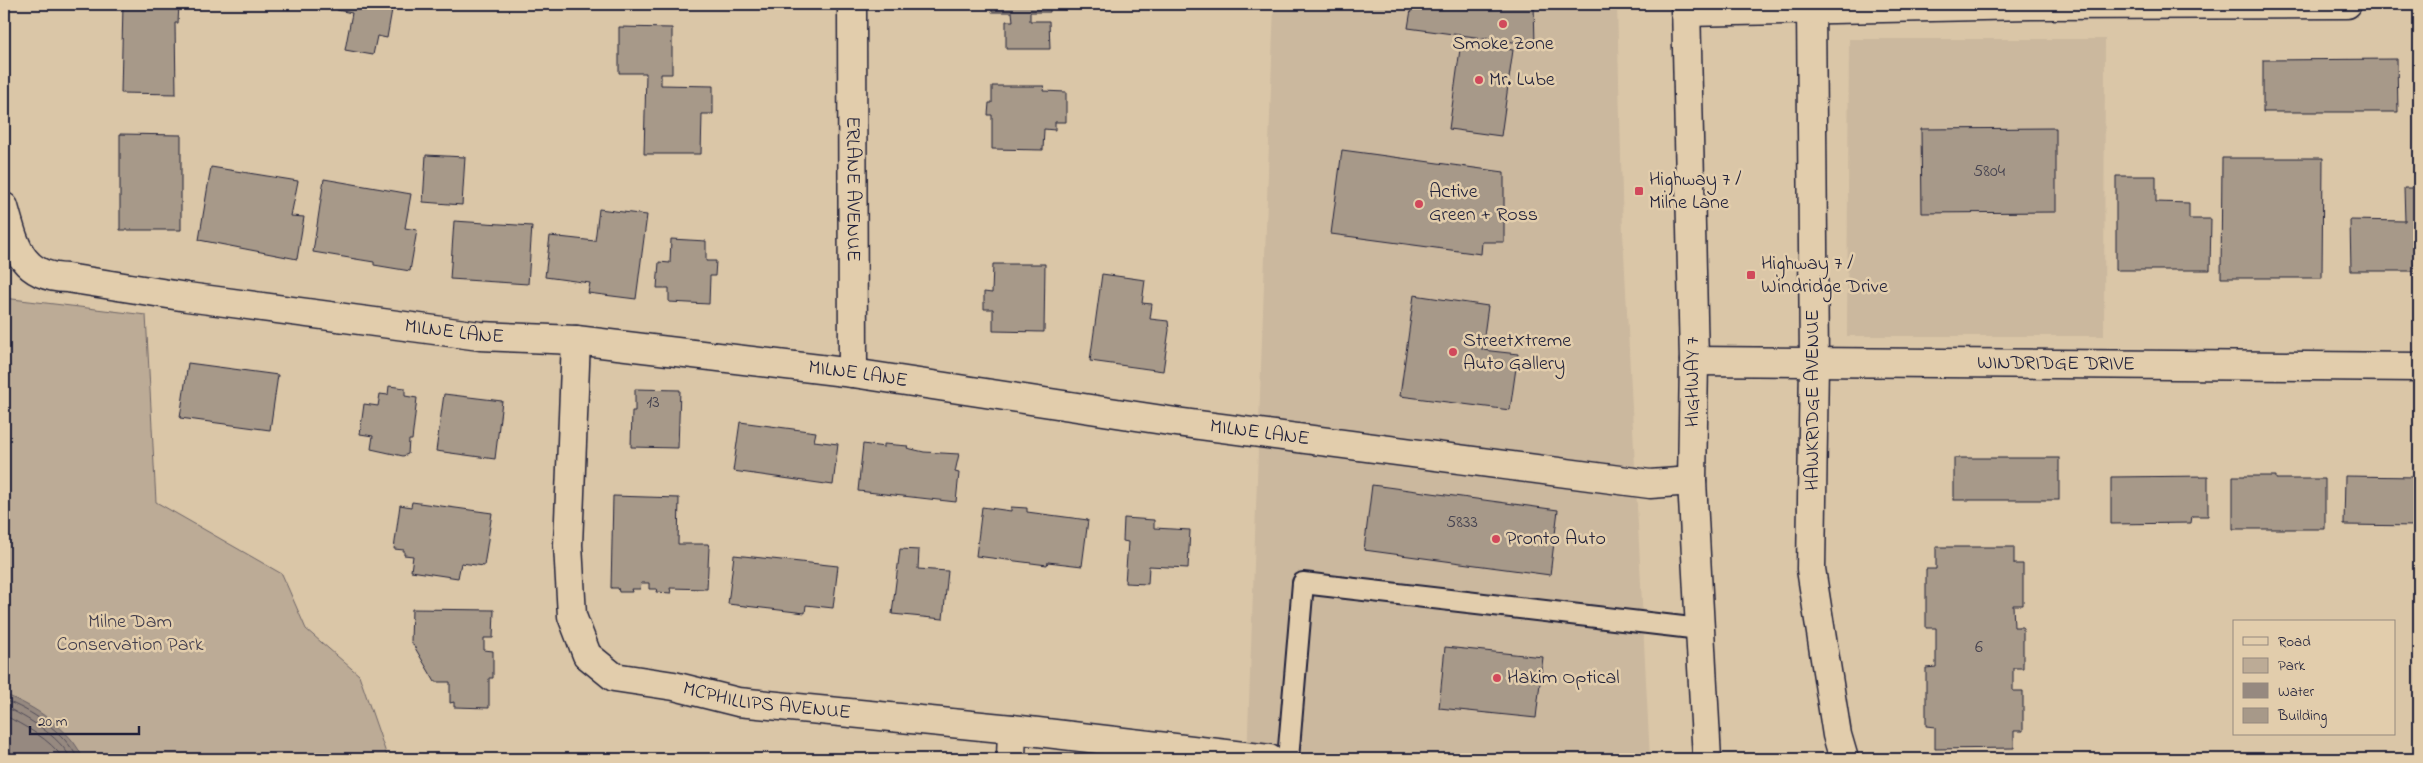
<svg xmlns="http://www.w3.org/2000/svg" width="2423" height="763" viewBox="0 0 2423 763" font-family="'Indie Flower',sans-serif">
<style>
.built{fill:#cbb89e}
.green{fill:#bcab96;stroke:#6f6668}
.water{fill:#968980;stroke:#686064}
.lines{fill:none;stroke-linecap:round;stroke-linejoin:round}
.shore{stroke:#504b57;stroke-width:1}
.building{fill:#a79989;stroke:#22223b}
.lane-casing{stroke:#22223b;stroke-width:24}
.street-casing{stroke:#22223b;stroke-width:31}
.primary-casing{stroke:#22223b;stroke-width:31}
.lane{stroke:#e2cdac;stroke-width:20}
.street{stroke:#e2cdac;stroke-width:28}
.primary{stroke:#e2cdac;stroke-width:28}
.poi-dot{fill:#d1495b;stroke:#e2cdac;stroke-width:2}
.labels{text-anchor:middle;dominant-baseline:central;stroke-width:5;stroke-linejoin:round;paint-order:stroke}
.number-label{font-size:18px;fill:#43404e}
.poi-label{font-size:20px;fill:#22223b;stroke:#e2cdac;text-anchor:start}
.street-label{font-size:20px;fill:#22223b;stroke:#e2cdac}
.park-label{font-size:20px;fill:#413d4d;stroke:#e2cdac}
</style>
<rect width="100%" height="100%" fill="#dac6a7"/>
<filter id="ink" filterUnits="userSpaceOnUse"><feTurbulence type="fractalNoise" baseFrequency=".02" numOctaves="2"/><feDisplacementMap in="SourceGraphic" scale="10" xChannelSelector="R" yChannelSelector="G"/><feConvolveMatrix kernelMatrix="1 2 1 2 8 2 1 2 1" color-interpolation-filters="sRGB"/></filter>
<g filter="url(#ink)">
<g class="built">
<polygon points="1274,4 1617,4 1623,233 1650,759 1247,759"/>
<polygon points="1849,39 2105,39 2104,336 1847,336"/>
</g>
<polygon class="green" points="4,298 146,315 156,502 282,574 306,629 359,675 388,759 4,759"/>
<path class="water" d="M4,694C33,706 72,729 83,759H14L4,755Z"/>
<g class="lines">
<g class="shore">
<path d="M4,700C31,710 65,732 78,759"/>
<path d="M4,706C27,718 59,735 71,759"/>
<path d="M4,715C24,726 51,739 63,759"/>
</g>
</g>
<g class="building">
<polygon points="123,4 179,4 178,23 175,23 176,94 121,93"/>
<polygon points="338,4 393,4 387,38 377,36 373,55 345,50 352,13 337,10"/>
<rect x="666" y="4" width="51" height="1"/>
<polygon points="992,4 1050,4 1050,12 1030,12 1030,21 1049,21 1050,49 1006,49 1006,21 1013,21 1012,12 992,12"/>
<polygon points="1412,4 1534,4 1535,45 1408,28"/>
<polygon points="619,27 672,28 672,74 661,74 661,85 713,86 713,114 702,114 701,154 644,154 646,73 619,73"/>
<polygon points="1461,42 1513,50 1501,136 1449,129"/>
<polygon points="2397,59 2398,112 2263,112 2263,60"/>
<polygon points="992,86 1044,86 1043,91 1066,92 1066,122 1055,122 1055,130 1044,129 1043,150 992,149 992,115 988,115 989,103 992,103"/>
<polygon points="2056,128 2056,212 1922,213 1921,129"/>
<polygon points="120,134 181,135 181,230 120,230"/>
<polygon points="1342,150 1504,172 1504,242 1482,242 1481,254 1331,234"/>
<polygon points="426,155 465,157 462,205 423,202"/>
<polygon points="2222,158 2323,158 2322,278 2221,278"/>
<polygon points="211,167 298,181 291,216 304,217 297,259 199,240"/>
<polygon points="2116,176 2156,176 2156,202 2189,203 2189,219 2211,219 2210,270 2116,270"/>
<polygon points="324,179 411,194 405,228 417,230 410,271 374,265 374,262 313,252"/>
<polygon points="2404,188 2419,188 2419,271 2351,271 2350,220 2405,221"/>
<polygon points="599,209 647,215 636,299 588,293 590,283 545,277 550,236 595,241"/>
<polygon points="454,221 532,226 528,284 450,279"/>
<polygon points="671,239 706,241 706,261 716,261 715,276 710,276 709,304 669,302 669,288 657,288 659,262 670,263"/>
<polygon points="993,264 1045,264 1044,332 993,331 993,309 984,309 984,292 992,293"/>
<polygon points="1102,274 1145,280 1142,303 1152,304 1150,319 1168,321 1169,330 1163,371 1090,361"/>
<polygon points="1414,295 1488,306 1482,350 1518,354 1510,410 1400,396"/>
<polygon points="188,363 278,375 270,430 180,418"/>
<polygon points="389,386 405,388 405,396 417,398 412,440 409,440 408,454 403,456 371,449 373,436 360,434 364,404 378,406 380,394 388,395"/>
<polygon points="635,389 680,390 678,448 631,447 632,411 635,411"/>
<polygon points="444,394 502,401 495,459 436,451"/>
<polygon points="740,422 816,432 814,441 838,444 833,485 733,471"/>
<polygon points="863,444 884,447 884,444 908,446 907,448 924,452 959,454 955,472 959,473 956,502 858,491"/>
<rect x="1954" y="458" width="105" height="42"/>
<polygon points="2208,476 2208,516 2192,516 2191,523 2111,524 2111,477"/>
<polygon points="2233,476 2276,476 2276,479 2325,479 2325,529 2233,529"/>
<polygon points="2345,476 2419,477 2419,526 2344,525"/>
<polygon points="1372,485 1558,510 1550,575 1364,550"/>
<polygon points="613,496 679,498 678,544 708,544 709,547 707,589 670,588 671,593 656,592 657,589 649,589 649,583 641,583 640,589 631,589 632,592 619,592 618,588 611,588"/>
<polygon points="412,502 492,513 484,566 461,563 458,578 411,571 413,556 404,555 404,550 394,549 400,505 411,507"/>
<polygon points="982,507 1011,511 1011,507 1027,508 1027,512 1088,520 1082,566 1048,562 1047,565 976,556"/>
<polygon points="1124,518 1154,520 1154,528 1190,530 1188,568 1149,566 1148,584 1125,583 1128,542 1123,541"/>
<polygon points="1936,547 2014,547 2014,564 2023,564 2023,605 2013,605 2014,627 2023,627 2023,668 2013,668 2013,691 2023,691 2023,731 2014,731 2014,748 1935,749 1935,727 1926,726 1926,668 1936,667 1936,628 1926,628 1926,569 1936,569"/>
<polygon points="900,549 919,550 918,569 948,571 943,619 892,614"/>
<polygon points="734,555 838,566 833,608 806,605 805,613 728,604"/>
<polygon points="412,609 494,610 493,638 484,638 484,650 493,651 493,678 489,678 489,708 454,707 454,702 450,703 450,682 435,682 411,641"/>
<polygon points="1445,647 1543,657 1536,718 1439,708"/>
</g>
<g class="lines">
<g class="lane-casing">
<polyline id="lane" points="1288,759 1303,583 1700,629"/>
</g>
<g class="street-casing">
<g id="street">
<path id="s1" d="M852,4L853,373"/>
<polyline points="1811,8 1814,362 1811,569 1837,735 1844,759"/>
<polyline points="1685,12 2031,5 2347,4"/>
<path id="s2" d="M4,207C15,245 20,277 67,278L187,297L480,336L576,340L853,373L1176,422L1650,484L1692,481"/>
<path id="s3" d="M576,340L568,545L572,616L587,655L614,677L674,686L738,702L1012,729L1269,759"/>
<path id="s4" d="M1694,361L2419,367"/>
<polyline points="1011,759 1012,729"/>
</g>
</g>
<g class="primary-casing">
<polyline id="primary" points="1686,4 1694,361 1692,481 1707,759"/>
</g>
<use href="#lane" class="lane"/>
<use href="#street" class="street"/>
<use href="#primary" class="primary"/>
</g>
</g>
<g class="poi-dot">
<circle cx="1503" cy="24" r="5"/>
<circle cx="1479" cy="80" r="5"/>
<rect x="1634" y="186" width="10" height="10" rx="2.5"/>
<circle cx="1419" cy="204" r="5"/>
<rect x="1746" y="270" width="10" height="10" rx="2.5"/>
<circle cx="1453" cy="352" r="5"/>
<circle cx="1496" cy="539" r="5"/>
<circle cx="1497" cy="678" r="5"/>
</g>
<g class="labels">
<g class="number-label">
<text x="1989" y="172">5804</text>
<text x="653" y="403">13</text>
<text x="1462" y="523">5833</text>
<text x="1979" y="648">6</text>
</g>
<g class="poi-label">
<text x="1503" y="44" text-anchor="middle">Smoke Zone</text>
<text x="1489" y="80">Mr. Lube</text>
<text x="1649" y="180">Highway 7 /<tspan x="1649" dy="23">Milne Lane</tspan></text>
<text x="1429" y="192">Active<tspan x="1429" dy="23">Green + Ross</tspan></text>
<text x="1761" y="264">Highway 7 /<tspan x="1761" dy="23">Windridge Drive</tspan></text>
<text x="1463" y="341">StreetXtreme<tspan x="1463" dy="23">Auto Gallery</tspan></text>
<text x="1506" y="539">Pronto Auto</text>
<text x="1507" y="678">Hakim Optical</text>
</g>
<g class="street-label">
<text stroke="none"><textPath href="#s1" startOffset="185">ERLANE AVENUE</textPath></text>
<text stroke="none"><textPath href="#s2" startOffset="496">MILNE LANE</textPath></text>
<text stroke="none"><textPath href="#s4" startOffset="362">WINDRIDGE DRIVE</textPath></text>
<text stroke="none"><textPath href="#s2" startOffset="902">MILNE LANE</textPath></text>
<text transform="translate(1693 382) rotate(-90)">HIGHWAY 7</text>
<text transform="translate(1813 400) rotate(-90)">HAWKRIDGE AVENUE</text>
<text stroke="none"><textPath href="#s2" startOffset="1308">MILNE LANE</textPath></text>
<text stroke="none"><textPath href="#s3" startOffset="508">MCPHILLIPS AVENUE</textPath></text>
</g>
<g class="park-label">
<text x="130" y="622">Milne Dam<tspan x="130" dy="23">Conservation Park</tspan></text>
</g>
</g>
<rect width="2423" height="763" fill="none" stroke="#e2cdac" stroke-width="20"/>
<rect x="10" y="10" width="2403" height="743" fill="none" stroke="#22223b" stroke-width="2" filter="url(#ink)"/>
<rect x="2233" y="620" width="162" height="115" fill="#e2cdac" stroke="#95897f"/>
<rect x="2243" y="637" width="25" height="8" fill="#e2cdac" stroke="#95897f"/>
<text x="2278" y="646" font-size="15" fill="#22223b">Road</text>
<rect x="2243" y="658" width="25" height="15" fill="#bcab96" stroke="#95897f"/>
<text x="2278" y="670" font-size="15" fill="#22223b">Park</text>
<rect x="2243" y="683" width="25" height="15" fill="#968980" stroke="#95897f"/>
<text x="2278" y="696" font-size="15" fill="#22223b">Water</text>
<rect x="2243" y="708" width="25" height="15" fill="#a79989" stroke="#95897f"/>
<text x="2278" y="720" font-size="15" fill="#22223b">Building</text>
<path d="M30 726v8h109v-8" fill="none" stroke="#22223b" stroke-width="2.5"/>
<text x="38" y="726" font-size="15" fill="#22223b" stroke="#e2cdac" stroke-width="4" paint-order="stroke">20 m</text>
</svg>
